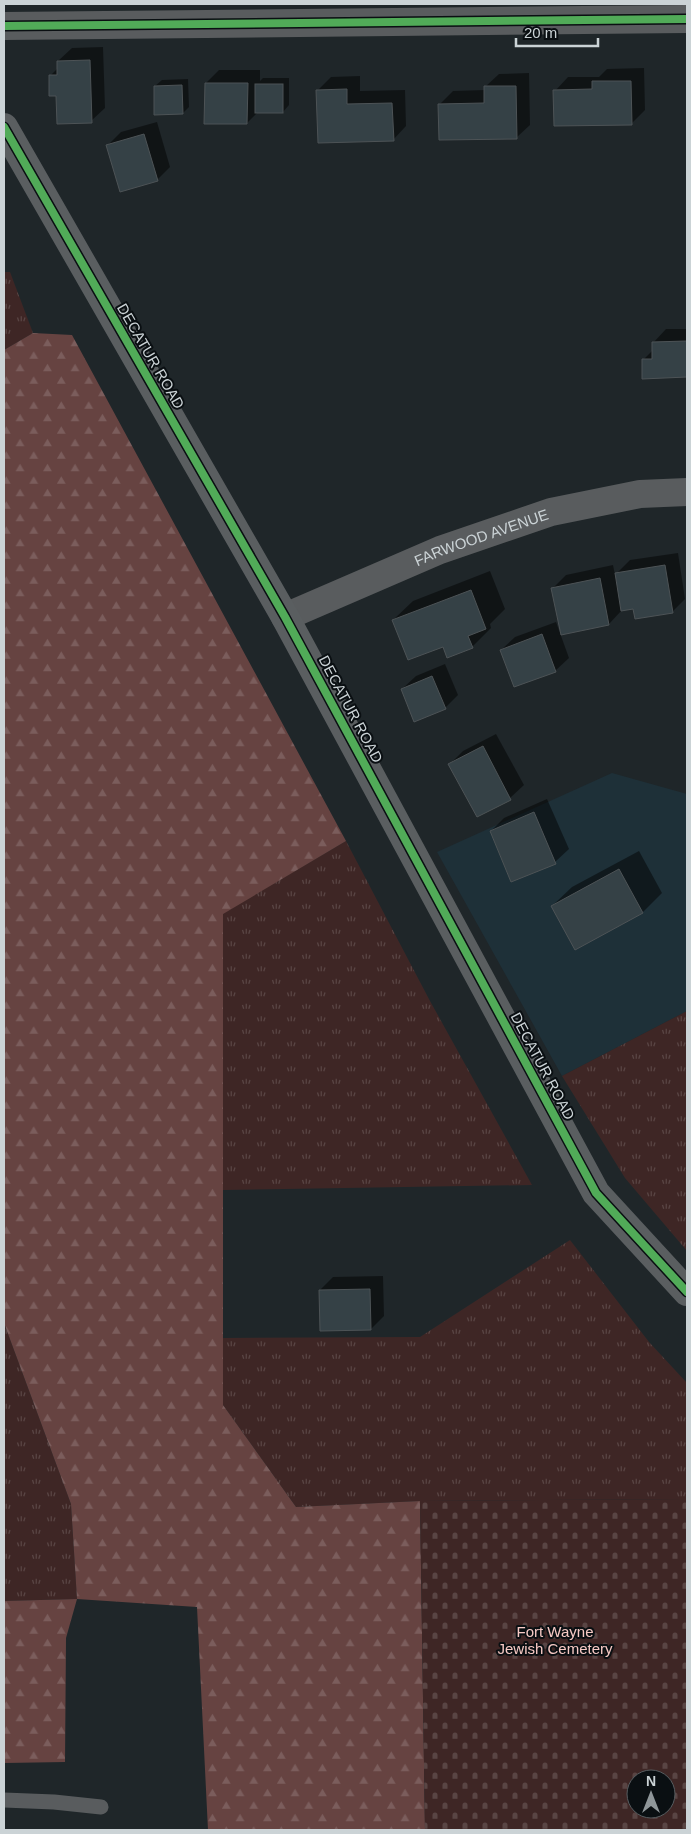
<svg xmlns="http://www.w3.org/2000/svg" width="691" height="1834" viewBox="0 0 691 1834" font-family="Arial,sans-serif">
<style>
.built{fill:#1e3038}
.grass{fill:url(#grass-tufts)}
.forest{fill:url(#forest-firs)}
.cemetery{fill:url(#cemetery-stones);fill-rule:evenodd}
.shadow{fill:#0007}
.building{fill:#354146;stroke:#4d5356}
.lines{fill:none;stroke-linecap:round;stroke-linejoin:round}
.lane{stroke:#595c5e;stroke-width:15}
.street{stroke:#595c5e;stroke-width:28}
.secondary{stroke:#5a5e60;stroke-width:28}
.cycleway-casing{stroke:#0a0f12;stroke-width:11}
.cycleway{stroke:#51ab58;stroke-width:8}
.labels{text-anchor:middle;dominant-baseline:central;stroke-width:4;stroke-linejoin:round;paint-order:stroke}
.street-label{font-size:15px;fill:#cbd3d6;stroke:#0a0f12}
.park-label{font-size:15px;fill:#f7cac5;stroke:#0a0f12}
</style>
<defs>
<pattern id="grass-tufts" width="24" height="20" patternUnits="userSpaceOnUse" patternTransform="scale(1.25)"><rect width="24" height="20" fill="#3e2625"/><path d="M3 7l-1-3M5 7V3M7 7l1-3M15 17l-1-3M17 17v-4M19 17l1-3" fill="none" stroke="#594544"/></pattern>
<pattern id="forest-firs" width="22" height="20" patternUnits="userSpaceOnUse" patternTransform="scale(1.25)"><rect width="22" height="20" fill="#664341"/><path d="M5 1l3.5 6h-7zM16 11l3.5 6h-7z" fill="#7b5d5c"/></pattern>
<pattern id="cemetery-stones" width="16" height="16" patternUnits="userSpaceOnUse" patternTransform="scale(1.25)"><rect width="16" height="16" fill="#3e2625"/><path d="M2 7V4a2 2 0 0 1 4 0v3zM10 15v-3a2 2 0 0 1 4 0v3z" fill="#594544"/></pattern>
</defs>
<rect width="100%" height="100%" fill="#1f2629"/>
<polygon class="built" points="612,773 687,794 687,1011 562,1076 437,852"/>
<g class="grass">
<polygon points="4,272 10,272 33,333 4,350"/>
<polygon points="346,841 430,1001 532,1185 223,1190 223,913"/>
<polygon points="687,1011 687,1251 625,1178 562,1076"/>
<polygon points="570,1240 649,1342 687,1383 687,1499 420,1501 296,1507 223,1405 223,1338 420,1337"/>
<polygon points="4,1323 71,1504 77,1599 4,1601"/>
</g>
<polygon class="forest" points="33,333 72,335 346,841 223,914 223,1405 296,1507 420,1501 425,1830 208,1830 197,1607 77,1599 66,1638 65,1762 4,1763 4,1601 77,1599 71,1504 4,1323 4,350"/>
<path class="cemetery" d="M687,1499V1830H425L420,1501ZM636,1779H666V1809H636Z"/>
<g class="shadow">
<polygon points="103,47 105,108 91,121 57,94 50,76 58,68 58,61 72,48"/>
<polygon points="644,68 645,110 631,124 555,91 568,77 599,77 607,69"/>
<polygon points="219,70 260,70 260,81 263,78 289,78 289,105 283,112 258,112 247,123 206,83"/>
<polygon points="529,73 530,125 516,138 440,104 453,91 485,90 485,87 499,74"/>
<polygon points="360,76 360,91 405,90 406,126 393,140 318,90 331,77"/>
<polygon points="188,79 189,107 183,113 155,86 162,80"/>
<polygon points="157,122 170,167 157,180 108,145 121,132"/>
<polygon points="666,329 687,329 687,376 644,377 643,360 653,350 653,343"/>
<polygon points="678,553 685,599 672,612 634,608 622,610 609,624 562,633 553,588 566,575 613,565 615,575 630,560"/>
<polygon points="490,571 505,609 490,624 491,628 472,647 444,646 393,620 413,601"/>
<polygon points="556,622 569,658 555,671 501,650 515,637"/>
<polygon points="445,664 458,695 445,708 402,689 416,676"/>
<polygon points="496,734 524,785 510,798 477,816 450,764 463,751"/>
<polygon points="547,799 569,849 555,862 512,881 491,831 504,818"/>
<polygon points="639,851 662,893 643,912 552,906 572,887"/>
<polygon points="383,1276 384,1316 371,1329 320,1290 333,1277"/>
</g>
<g class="building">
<polygon points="90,60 92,123 57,124 56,96 49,96 49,75 57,75 57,61"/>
<polygon points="592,81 631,81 632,125 554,126 553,90 592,89"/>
<polygon points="205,83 248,83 247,124 204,124"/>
<rect x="255" y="84" width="28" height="29"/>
<polygon points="182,85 183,114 154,115 154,86"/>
<polygon points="484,86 516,86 517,139 439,140 438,104 484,103"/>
<polygon points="347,89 347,104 392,103 394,141 318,143 316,90"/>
<polygon points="144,134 158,181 120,192 106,145"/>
<polygon points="687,341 687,377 642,379 642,359 652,359 652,342"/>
<polygon points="665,565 673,613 635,619 633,609 621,611 615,573"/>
<polygon points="600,578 609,625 561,635 551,588"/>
<polygon points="471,590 486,629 468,636 473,648 447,658 443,647 408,660 392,620"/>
<polygon points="542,634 556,672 514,687 500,650"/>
<polygon points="432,676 446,709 414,722 401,689"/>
<polygon points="483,746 511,800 477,817 448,764"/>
<polygon points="534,812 556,864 511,882 490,831"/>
<polygon points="619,869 643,913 575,950 551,906"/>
<polygon points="370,1289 371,1330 320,1331 319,1290"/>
</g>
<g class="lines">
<polyline class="lane" points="4,1800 54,1802 101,1807"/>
<g class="street">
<polyline points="4,26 687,19"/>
<path id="s1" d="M285,617L440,550L551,512L640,494L687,492"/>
</g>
<polyline class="secondary" points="4,127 285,617 596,1193 687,1292"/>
<g class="cycleway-casing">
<g id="cycleway">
<polyline points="4,26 687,19"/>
<polyline points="4,127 285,617 596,1193 687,1292"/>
</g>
</g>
<use href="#cycleway" class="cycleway"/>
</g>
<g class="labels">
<g class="street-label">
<text transform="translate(151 356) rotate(60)">DECATUR ROAD</text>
<text stroke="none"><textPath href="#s1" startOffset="212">FARWOOD AVENUE</textPath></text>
<text transform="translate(351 709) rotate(62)">DECATUR ROAD</text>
<text transform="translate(543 1066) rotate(62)">DECATUR ROAD</text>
</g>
<g class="park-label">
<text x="555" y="1631">Fort Wayne<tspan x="555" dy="17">Jewish Cemetery</tspan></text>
</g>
</g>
<rect width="691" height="1834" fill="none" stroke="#cbd3d6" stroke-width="10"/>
<g transform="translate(651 1794)"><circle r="24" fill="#0a0f12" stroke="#575d60"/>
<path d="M0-4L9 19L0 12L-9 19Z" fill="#8f9699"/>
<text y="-8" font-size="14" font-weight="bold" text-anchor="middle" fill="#cbd3d6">N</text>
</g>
<path d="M516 38v8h82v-8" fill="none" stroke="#cbd3d6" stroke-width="2.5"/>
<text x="524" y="38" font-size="15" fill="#cbd3d6" stroke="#0a0f12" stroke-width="4" paint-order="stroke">20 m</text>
</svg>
